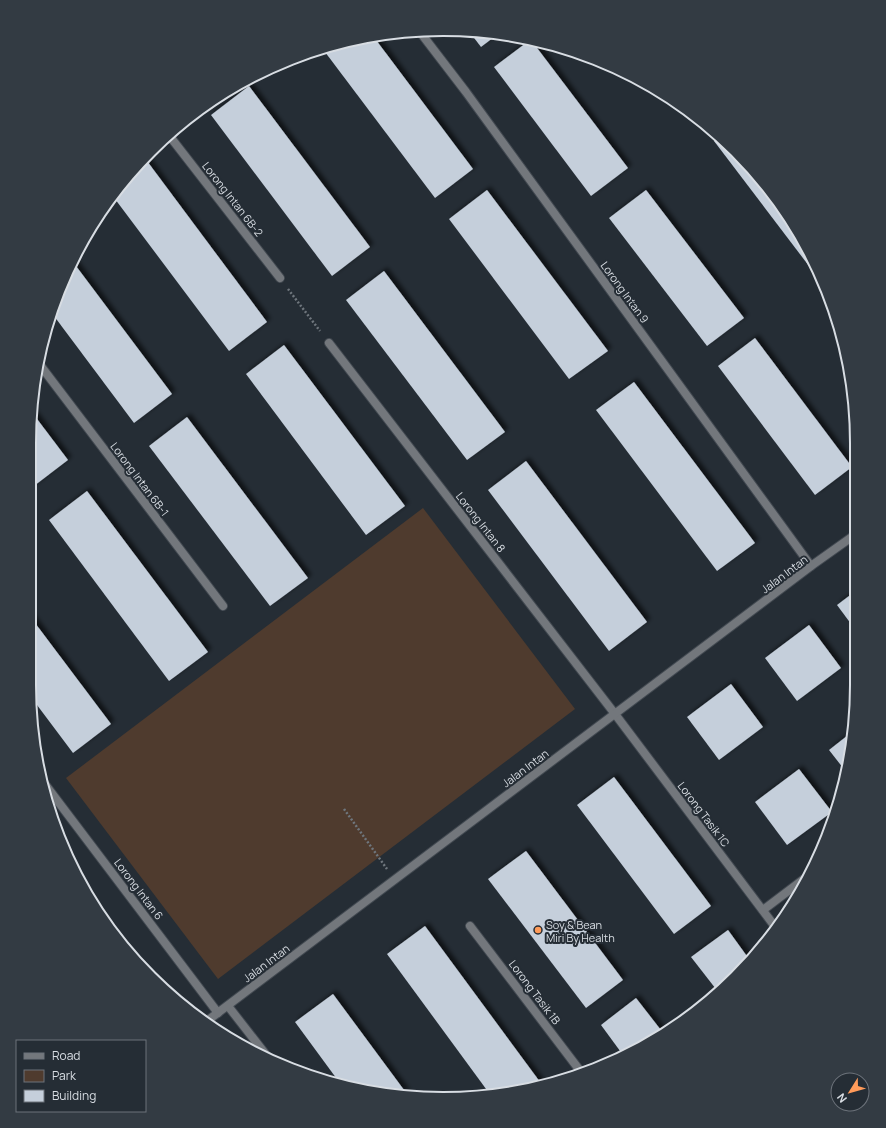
<svg xmlns="http://www.w3.org/2000/svg" width="886" height="1128" viewBox="0 0 886 1128" font-family="Manrope,sans-serif">
<style>
.green{fill:#4f3b2e}
.building{fill:#c5cfdb;filter:url(#shadow)}
.lines{fill:none;stroke-linecap:round;stroke-linejoin:round}
.street-casing{stroke:#424951;stroke-width:10}
.path{stroke:#6f767d;stroke-width:2.5;stroke-dasharray:2 2;stroke-linecap:butt}
.street{stroke:#73777c;stroke-width:8}
.poi-dot{fill:#ff9b5a;stroke:#252d35;stroke-width:1.5}
.labels{text-anchor:middle;dominant-baseline:central;stroke-width:4;stroke-linejoin:round;paint-order:stroke}
.street-label{font-size:11px;fill:#d8dde3;stroke:#252d35}
.poi-label{font-size:11px;fill:#d8dde3;stroke:#252d35;text-anchor:start}
.rim{fill:none;stroke:#d8dde3;stroke-width:2}
</style>
<defs>
<filter id="shadow"><feDropShadow dx="3.5" dy="-3.5" stdDeviation="2" flood-color="#0009"/></filter>
</defs>
<rect width="100%" height="100%" fill="#252d35"/>
<polygon class="green" points="423,508 575,709 218,979 66,778"/>
<g class="building">
<polygon points="468,30 470,30 498,34 481,47"/>
<polygon points="373,36 473,169 435,198 322,48"/>
<polygon points="530,40 531,40 628,168 591,196 494,67"/>
<polygon points="249,86 370,247 332,276 211,115"/>
<polygon points="719,137 754,170 801,236 816,267 812,270 714,141"/>
<polygon points="147,161 267,322 229,351 112,195 131,173"/>
<polygon points="487,190 608,351 569,379 449,219"/>
<polygon points="646,190 744,318 707,346 609,218"/>
<polygon points="73,262 172,394 134,423 51,312"/>
<polygon points="384,271 505,432 467,460 346,300"/>
<polygon points="755,338 852,467 815,495 718,366"/>
<polygon points="284,345 405,506 366,535 246,374"/>
<polygon points="634,382 755,543 717,571 596,410"/>
<polygon points="31,411 68,460 30,489 30,416"/>
<polygon points="187,417 308,578 270,606 149,446"/>
<polygon points="526,461 647,622 609,651 488,490"/>
<polygon points="87,491 208,652 169,681 49,520"/>
<polygon points="857,590 857,632 837,605"/>
<polygon points="29,615 111,724 73,753 31,697 29,685"/>
<polygon points="809,625 841,668 797,701 765,658"/>
<polygon points="731,684 763,727 719,760 687,717"/>
<polygon points="852,732 849,766 847,773 829,750"/>
<polygon points="799,769 832,812 787,845 755,802"/>
<polygon points="614,777 711,906 674,934 577,805"/>
<polygon points="526,851 623,980 586,1008 488,879"/>
<polygon points="425,926 543,1086 489,1093 387,954"/>
<polygon points="728,930 749,959 719,993 691,957"/>
<polygon points="333,994 407,1094 342,1086 295,1022"/>
<polygon points="636,998 664,1034 650,1043 623,1055 601,1025"/>
</g>
<g class="lines">
<g class="street-casing">
<g id="street">
<polyline points="420,32 466,92 811,566"/>
<polyline points="168,134 280,278"/>
<polyline points="329,343 615,714 776,928"/>
<polyline points="40,365 223,606"/>
<polyline points="41,779 218,1013"/>
<polyline points="763,910 808,876"/>
<polyline points="470,926 581,1072"/>
<polyline points="228,1006 267,1056"/>
<polyline points="207,1021 811,566 856,534"/>
</g>
</g>
<g class="path">
<polyline points="288,289 320,331"/>
<polyline points="344,809 387,869"/>
</g>
<use href="#street" class="street"/>
</g>
<circle class="poi-dot" cx="538" cy="930" r="4"/>
<g class="labels">
<g class="street-label">
<text transform="translate(233 199) rotate(52)">Lorong Intan 6B-2</text>
<text transform="translate(625 292) rotate(54)">Lorong Intan 9</text>
<text transform="translate(140 479) rotate(53)">Lorong Intan 6B-1</text>
<text transform="translate(481 522) rotate(52)">Lorong Intan 8</text>
<text transform="translate(784 574) rotate(-37)">Jalan Intan</text>
<text transform="translate(525 768) rotate(-37)">Jalan Intan</text>
<text transform="translate(704 814) rotate(53)">Lorong Tasik 1C</text>
<text transform="translate(139 889) rotate(53)">Lorong Intan 6</text>
<text transform="translate(266 963) rotate(-37)">Jalan Intan</text>
<text transform="translate(535 992) rotate(53)">Lorong Tasik 1B</text>
</g>
<g class="poi-label">
<text x="546" y="924">Soy &amp; Bean<tspan x="546" dy="13">Miri By Health</tspan></text>
</g>
</g>
<path d="M0 0H886V1128H0ZM443 36H443A407 407 0 0 1 850 443V685A407 407 0 0 1 443 1092H443A407 407 0 0 1 36 685V443A407 407 0 0 1 443 36Z" fill="#333b43" fill-rule="evenodd"/>
<path class="rim" d="M443 36H443A407 407 0 0 1 850 443V685A407 407 0 0 1 443 1092H443A407 407 0 0 1 36 685V443A407 407 0 0 1 443 36Z"/>
<rect x="16" y="1040" width="130" height="72" fill="#252d35" stroke="#6d737b"/>
<rect x="24" y="1053" width="20" height="6" fill="#73777c" stroke="#6d737b"/>
<text x="52" y="1060" font-size="12" fill="#d8dde3">Road</text>
<rect x="24" y="1070" width="20" height="12" fill="#4f3b2e" stroke="#6d737b"/>
<text x="52" y="1080" font-size="12" fill="#d8dde3">Park</text>
<rect x="24" y="1090" width="20" height="12" fill="#c5cfdb" stroke="#6d737b"/>
<text x="52" y="1100" font-size="12" fill="#d8dde3">Building</text>
<g transform="translate(850 1092) rotate(233)"><circle r="19" fill="#252d35" stroke="#6d737b"/>
<path d="M0-3L7 15L0 10L-7 15Z" fill="#ff9b5a"/>
<text y="-6" font-size="11" font-weight="bold" text-anchor="middle" fill="#d8dde3">N</text>
</g>
</svg>
